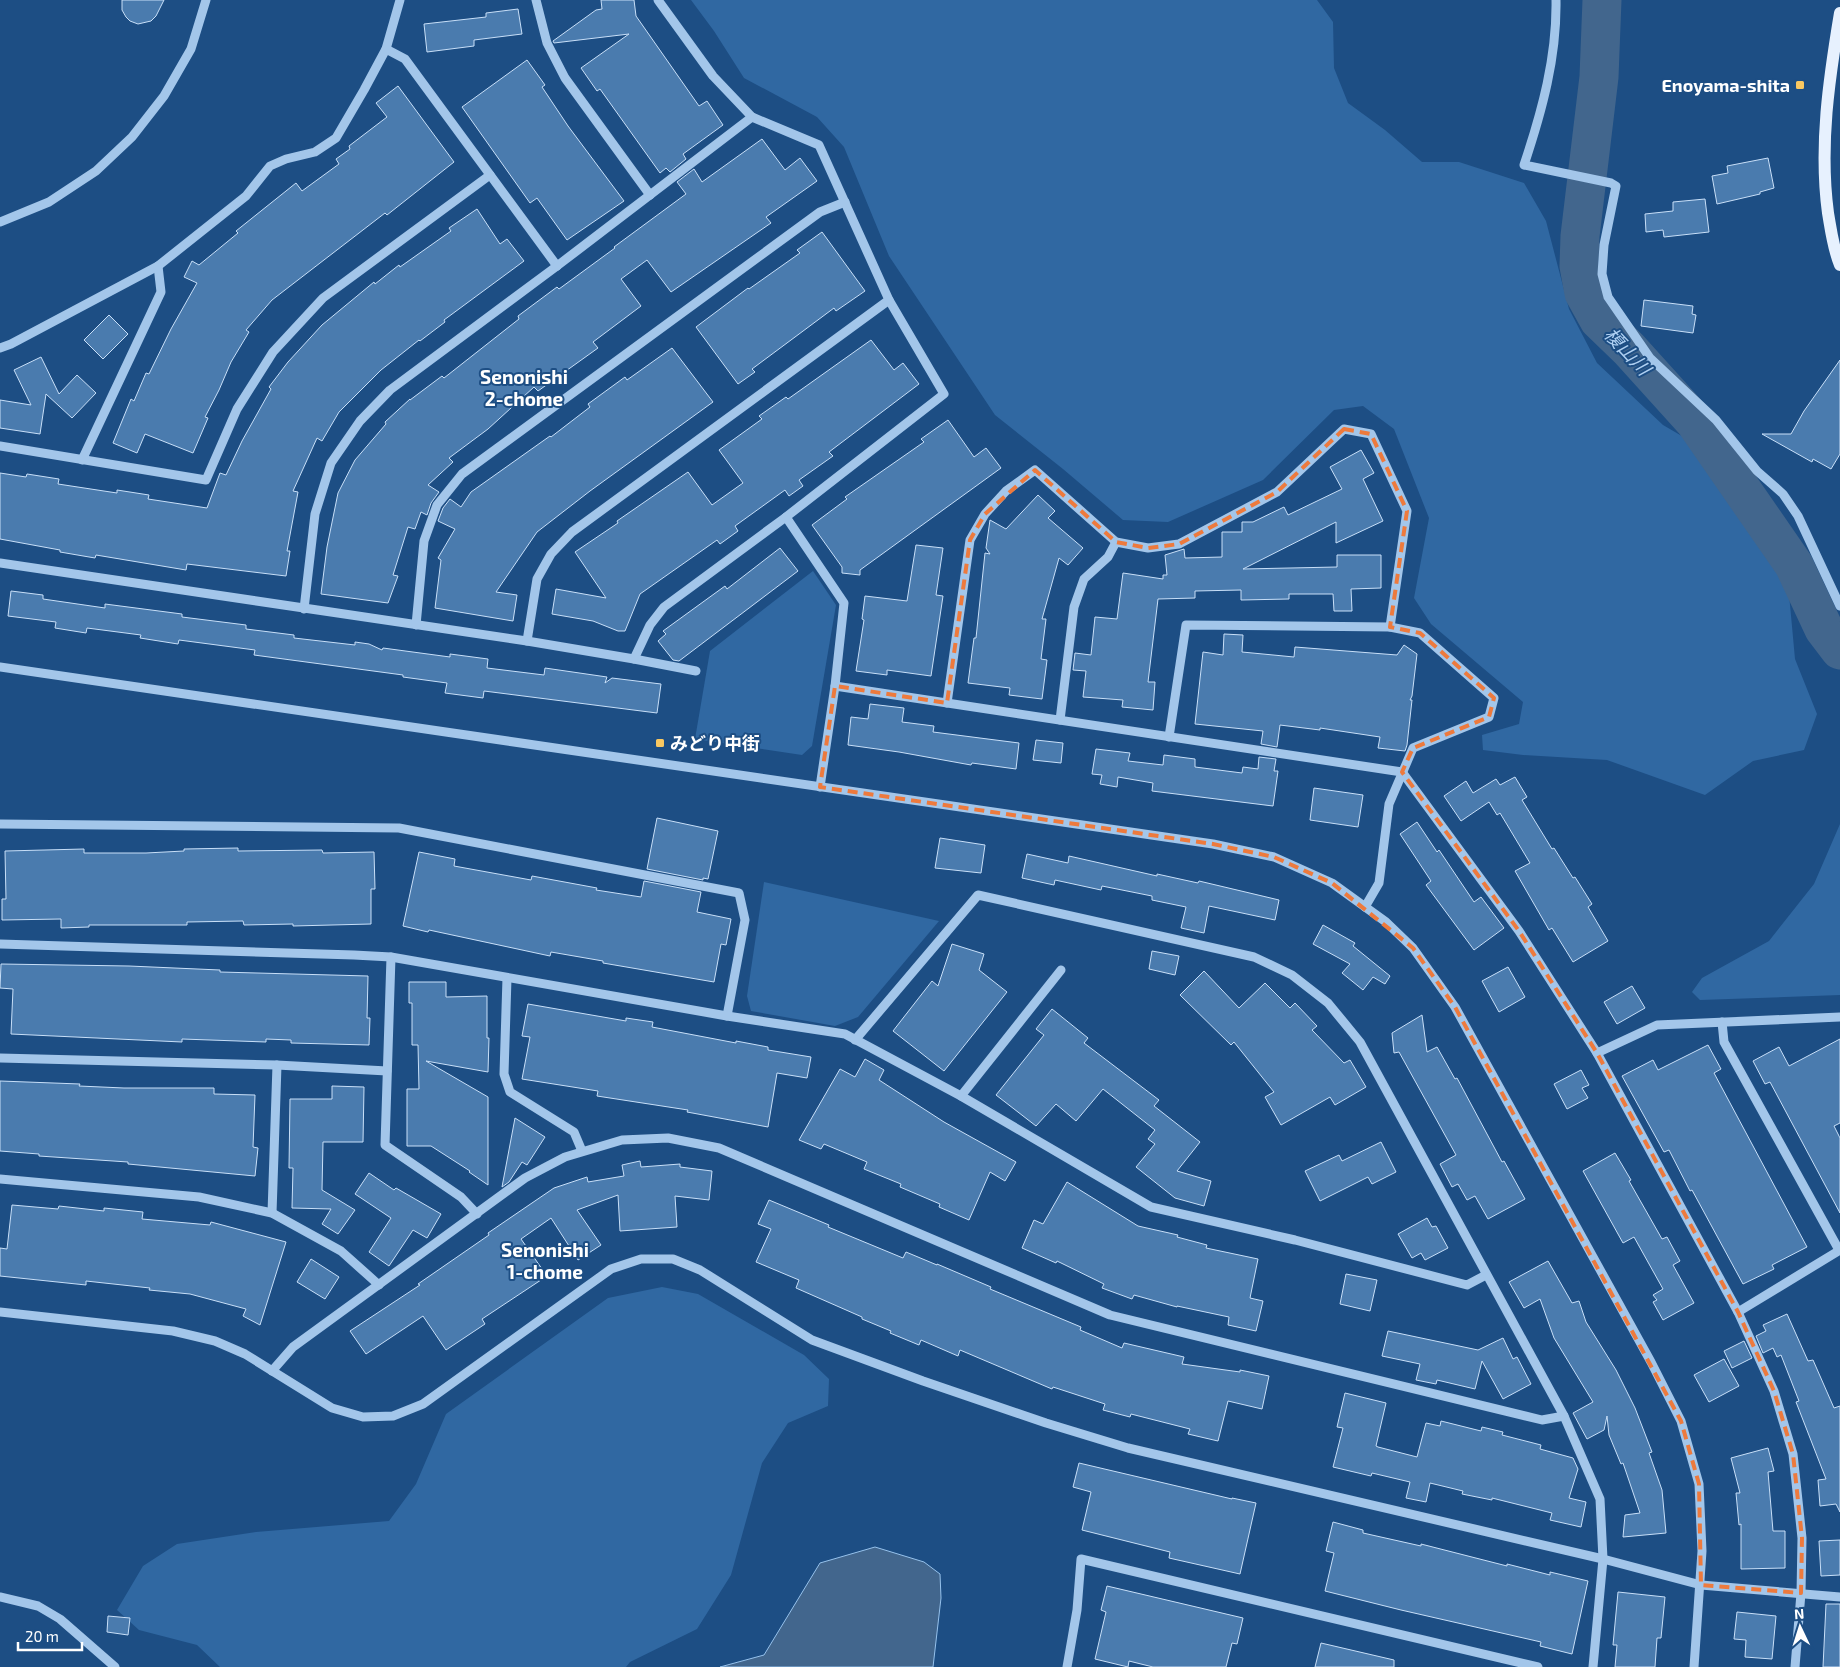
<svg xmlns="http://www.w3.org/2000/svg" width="1840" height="1667" viewBox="0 0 1840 1667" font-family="'Exo 2','Noto Sans JP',sans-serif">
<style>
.green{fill:#3068a2}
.water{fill:#42668d;stroke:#96c2ec}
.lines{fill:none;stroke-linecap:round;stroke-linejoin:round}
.river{stroke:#42668d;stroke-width:39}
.building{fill:#4a7bae;stroke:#c8dff8}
.minor{stroke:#a3c6ea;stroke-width:9}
.major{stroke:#e7f1fe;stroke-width:12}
.marked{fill:none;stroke:#ed7a3d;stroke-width:4;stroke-dasharray:10 6;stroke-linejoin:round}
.poi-dot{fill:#fac861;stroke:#1d4e84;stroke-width:2}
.labels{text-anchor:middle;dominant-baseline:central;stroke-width:4;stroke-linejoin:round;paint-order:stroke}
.poi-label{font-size:18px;font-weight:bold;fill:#fff;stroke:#1d4e84;text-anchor:end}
.water-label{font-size:19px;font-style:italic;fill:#afd0f2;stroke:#1d4e84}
.neighbourhood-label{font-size:19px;font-weight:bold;fill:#fff;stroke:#1d4e84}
</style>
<rect width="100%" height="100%" fill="#1d4e84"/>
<g class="green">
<polygon points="691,0 1317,0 1333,22 1334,68 1348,103 1385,130 1422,162 1459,162 1524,183 1546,221 1569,309 1597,363 1663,425 1740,470 1778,533 1788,583 1795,659 1817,714 1804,750 1753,761 1705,795 1607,760 1523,755 1483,750 1482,735 1519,724 1523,702 1431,624 1414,598 1429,518 1394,429 1363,406 1334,410 1263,480 1168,522 1123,520 1063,469 995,415 889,256 844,147 817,117 744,78 714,31"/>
<polygon points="813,571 836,605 812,746 802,755 695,739 710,651"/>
<polygon points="1840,824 1840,995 1700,1000 1692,992 1702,978 1769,941 1814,884"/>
<polygon points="764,882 939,921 858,1017 835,1026 751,1011 747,996"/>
<polygon points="662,1287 698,1294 804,1355 829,1379 828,1406 788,1423 762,1463 731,1575 697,1629 630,1662 626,1667 220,1667 197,1645 139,1630 117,1610 143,1566 177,1544 256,1532 389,1521 416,1484 446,1414 608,1298"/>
</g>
<polygon class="water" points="875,1547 924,1562 940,1574 941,1598 933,1667 720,1667 764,1655 820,1563"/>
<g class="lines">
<polyline class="river" points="1602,0 1599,77 1580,236 1579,266 1584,293 1599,320 1629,349 1695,422 1794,565 1824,629 1840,650"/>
</g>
<g class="building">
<polygon points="122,0 164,0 156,16 151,21 138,24 130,21 126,17 122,10"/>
<polygon points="601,0 634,0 636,16 699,106 707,101 723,125 683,154 686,159 670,172 666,168 660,173 600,89 597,91 581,68 629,34 554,43 553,41 596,10 602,9"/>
<polygon points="518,9 522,34 474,40 474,46 427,52 424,24 486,17 486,13"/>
<polygon points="527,60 545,85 542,87 568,126 624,201 567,240 537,198 530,203 462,107"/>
<polygon points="398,86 454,162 387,215 385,213 272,300 246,330 249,332 231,362 219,390 205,417 208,418 193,453 145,434 137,453 113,443 131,399 134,401 146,373 149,374 171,329 197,283 184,277 192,261 199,265 238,233 236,231 296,183 302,191 339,164 336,159 350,149 349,146 387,117 376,103"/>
<polygon points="762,139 785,170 800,158 817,181 766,217 771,223 671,292 647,260 621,279 641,306 593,342 598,348 538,391 534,387 488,429 449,458 453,462 428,485 439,492 431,503 427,515 421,512 415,529 408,527 393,575 398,576 388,603 321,594 327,547 338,493 355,460 386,424 385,422 410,399 410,400 442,376 444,378 519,319 518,316 557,287 559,289 615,248 614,247 686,194 677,182 694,169 702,182"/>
<polygon points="1768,158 1774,188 1760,192 1760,194 1717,204 1712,176 1728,173 1727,166"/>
<polygon points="1705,199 1709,232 1664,237 1663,230 1646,232 1645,214 1673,211 1673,202"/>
<polygon points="477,209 500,244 507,239 524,261 444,320 445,322 420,341 419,340 381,370 339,412 322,441 317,438 293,491 298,492 287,551 290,551 286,576 187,564 186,570 96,555 95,558 60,552 60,550 0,539 0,473 26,477 27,474 59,479 58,484 117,493 117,490 149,495 148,499 207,508 220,473 226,475 242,441 271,389 269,387 288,362 322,325 374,282 375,284 399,265 400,267 451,231 449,228"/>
<polygon points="822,232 865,291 836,311 834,308 791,340 752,369 755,372 738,384 696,327 748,288 749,289 800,253 797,250"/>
<polygon points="1644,300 1693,306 1692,314 1696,315 1693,333 1641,326"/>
<polygon points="109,315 128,334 103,359 84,340"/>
<polygon points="871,340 894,370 903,363 919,384 829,452 833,456 799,480 803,486 789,496 785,490 735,526 738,531 720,544 717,540 640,594 625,631 618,631 593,621 552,614 556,589 606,598 575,552 618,523 617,521 688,472 712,505 743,483 719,450 762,419 759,416 786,397 788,399"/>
<polygon points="672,348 713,402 590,491 537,532 496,592 517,595 513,621 435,608 441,560 438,558 455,529 438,521 443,508 450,499 461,507 471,492 550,436 551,437 590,407 588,404 625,377 627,380"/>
<polygon points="41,357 59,394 77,375 96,393 72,418 46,394 40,434 0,428 0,400 31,405 14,370"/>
<polygon points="1840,360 1840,454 1831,469 1813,459 1812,462 1762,434 1791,434 1804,411"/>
<polygon points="948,420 974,457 986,448 1001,468 860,570 860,575 842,573 842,567 812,525 847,499 845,497 924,442 921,439"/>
<polygon points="1361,450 1374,473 1363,479 1383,521 1336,543 1336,522 1243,569 1337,567 1337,555 1381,555 1381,588 1351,589 1352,611 1334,611 1333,594 1289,594 1289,599 1241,600 1241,590 1195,591 1195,598 1158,599 1148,682 1155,682 1153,710 1122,707 1123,700 1083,697 1086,671 1073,670 1075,653 1091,655 1095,617 1117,619 1123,573 1163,579 1163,575 1167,575 1165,555 1184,549 1185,558 1222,557 1222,532 1242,532 1242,522 1253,522 1284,507 1288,515 1342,489 1330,467"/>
<polygon points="1038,495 1055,511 1048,518 1083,548 1068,565 1059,558 1042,619 1046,619 1041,659 1047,660 1042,699 1009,695 1010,688 968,683 974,638 976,638 985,553 990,554 986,548 990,520 1006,529"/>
<polygon points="916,545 943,548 936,595 943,596 931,676 887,670 887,675 856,671 864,620 862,619 865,596 907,601"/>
<polygon points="780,548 798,571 679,661 673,660 658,641 666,634 663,631 725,586 727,589"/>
<polygon points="11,591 43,595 43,599 105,608 105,604 182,614 182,617 246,625 246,629 294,635 294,638 355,645 355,642 369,644 382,650 383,648 450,657 450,654 488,659 487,668 544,675 545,668 607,677 605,683 612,678 661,684 657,713 484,691 483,698 445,693 447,683 403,677 403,675 254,655 255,650 179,640 178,644 140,638 141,635 87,628 86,633 55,628 56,622 8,616"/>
<polygon points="1224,634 1243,635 1242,652 1294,657 1295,647 1397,655 1404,645 1417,654 1412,696 1410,700 1412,700 1407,745 1405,751 1378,748 1380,737 1320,728 1320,730 1280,725 1277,747 1261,744 1263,731 1195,724 1203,652 1223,655"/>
<polygon points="870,704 904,708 902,722 934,726 933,732 1019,743 1016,769 972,763 971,765 899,752 848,745 851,717 868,719"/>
<polygon points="1036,740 1063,743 1061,763 1033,760"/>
<polygon points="1096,749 1130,753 1128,761 1163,765 1164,755 1195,759 1195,767 1242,773 1243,767 1258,769 1259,757 1276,759 1274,771 1278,771 1273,806 1152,791 1153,783 1118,777 1117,787 1100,784 1102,775 1092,774"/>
<polygon points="1515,777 1527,797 1522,800 1552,849 1554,848 1573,878 1575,877 1592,904 1588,907 1608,941 1573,962 1552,928 1549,930 1515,871 1530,863 1500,813 1497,815 1489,802 1461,821 1444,796 1466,781 1473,793 1496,779 1500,785"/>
<polygon points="1314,788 1363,795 1358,827 1310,820"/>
<polygon points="657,818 718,831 708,879 703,878 703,880 647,869"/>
<polygon points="1417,822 1437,852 1439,850 1474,902 1481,897 1504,928 1474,950 1426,885 1431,881 1400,834"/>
<polygon points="940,838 985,845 981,873 935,868"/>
<polygon points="238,848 238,851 322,850 323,853 374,852 375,889 371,889 371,924 293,926 293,924 244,925 243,921 187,922 187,925 89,925 89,927 61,928 61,919 2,920 2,899 6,899 5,851 84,849 84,853 146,853 184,851 184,849"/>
<polygon points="419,852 455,859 454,866 531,880 532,876 597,888 596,890 641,897 644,881 701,892 697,912 731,919 726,945 721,944 714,982 603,963 603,961 551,952 550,956 429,930 428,932 403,926"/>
<polygon points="1027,854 1068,863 1069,856 1157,876 1157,874 1198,883 1199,881 1279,900 1275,920 1209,906 1204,933 1181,928 1186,907 1152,900 1152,896 1102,886 1101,890 1055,880 1054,885 1022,878"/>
<polygon points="1323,925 1355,943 1353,946 1390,976 1385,984 1373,977 1363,990 1342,973 1350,964 1313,944"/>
<polygon points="952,944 984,954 979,970 1007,992 944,1071 893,1031 932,981 938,986"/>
<polygon points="1152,951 1179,956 1175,975 1149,969"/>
<polygon points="1,964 129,966 220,970 220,972 368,976 367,1018 370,1018 369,1045 291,1043 291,1040 266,1039 266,1042 182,1039 182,1042 11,1034 13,989 0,988"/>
<polygon points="1508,967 1525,997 1499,1012 1482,981"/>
<polygon points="1204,971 1239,1008 1265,983 1290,1008 1295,1003 1317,1026 1312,1030 1344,1063 1350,1060 1366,1087 1335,1105 1330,1097 1281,1125 1265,1097 1274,1092 1234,1042 1231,1045 1180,995"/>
<polygon points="409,982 446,982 446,997 487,996 487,1038 489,1038 488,1072 426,1061 488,1097 488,1185 469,1172 470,1171 431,1146 407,1146 407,1089 419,1089 418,1045 412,1045 412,1003 409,1003"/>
<polygon points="1632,986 1645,1008 1617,1024 1604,1002"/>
<polygon points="528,1004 626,1021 626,1018 653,1022 652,1027 736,1043 736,1041 768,1047 768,1050 811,1057 807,1078 777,1073 768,1127 687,1112 688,1110 597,1096 598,1091 522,1079 530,1037 522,1036"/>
<polygon points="1052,1009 1088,1038 1084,1043 1159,1100 1154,1106 1200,1142 1177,1171 1211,1181 1204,1206 1175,1198 1136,1167 1155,1144 1148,1139 1155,1130 1103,1089 1076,1121 1056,1104 1036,1126 996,1095 1044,1035 1036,1029"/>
<polygon points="1422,1015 1427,1052 1437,1047 1455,1079 1457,1078 1502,1162 1504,1161 1525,1199 1488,1219 1475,1196 1467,1200 1458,1184 1452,1187 1440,1164 1456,1155 1399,1052 1394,1053 1392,1033"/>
<polygon points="1840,1039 1840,1123 1834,1126 1840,1138 1840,1213 1770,1082 1765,1084 1753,1061 1779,1047 1789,1066"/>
<polygon points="1708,1045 1721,1069 1714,1073 1807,1247 1772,1265 1774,1269 1743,1284 1692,1190 1690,1191 1669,1150 1664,1152 1622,1076 1653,1060 1658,1070"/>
<polygon points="865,1059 884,1070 879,1080 944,1122 1016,1162 1005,1181 990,1172 969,1220 939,1207 940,1204 900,1187 901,1184 864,1169 867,1162 824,1144 821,1149 799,1140 840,1069 855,1077"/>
<polygon points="1581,1070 1589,1085 1582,1088 1588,1098 1567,1109 1554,1084"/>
<polygon points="0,1081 80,1084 79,1086 124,1088 214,1088 214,1094 255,1095 253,1147 258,1148 255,1176 128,1164 128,1162 39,1156 39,1154 0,1151"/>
<polygon points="332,1086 364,1087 363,1142 323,1142 322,1190 355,1210 338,1234 322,1224 331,1209 292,1208 293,1168 289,1168 290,1099 332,1099"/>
<polygon points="515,1118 545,1137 527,1165 522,1162 509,1182 502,1187"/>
<polygon points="1381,1142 1396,1172 1372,1184 1368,1177 1320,1201 1305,1171 1339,1155 1342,1161"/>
<polygon points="1615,1153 1631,1180 1629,1181 1662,1239 1667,1237 1680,1261 1673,1265 1694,1303 1663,1320 1653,1302 1657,1300 1653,1295 1663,1289 1634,1237 1623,1243 1583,1171"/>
<polygon points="640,1161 641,1167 680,1164 680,1167 712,1171 709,1200 675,1196 677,1227 620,1231 618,1195 577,1210 601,1245 578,1260 551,1218 521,1239 547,1276 482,1319 485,1324 446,1350 423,1316 366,1354 350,1331 420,1285 418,1284 489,1235 488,1233 554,1188 587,1177 588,1182 624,1176 622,1165"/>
<polygon points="369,1173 394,1190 396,1188 441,1214 427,1238 413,1230 389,1266 369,1252 391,1218 355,1194"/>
<polygon points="1067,1182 1138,1226 1178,1235 1177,1237 1207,1245 1206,1248 1258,1259 1250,1298 1263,1301 1256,1331 1228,1325 1229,1317 1177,1306 1177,1307 1134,1295 1132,1299 1102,1288 1104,1284 1057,1261 1056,1263 1022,1248 1034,1220 1043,1224"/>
<polygon points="769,1200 829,1225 828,1227 903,1258 906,1252 937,1265 937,1264 991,1287 990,1289 1081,1327 1080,1330 1122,1348 1124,1343 1184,1357 1182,1364 1240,1372 1240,1370 1269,1376 1262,1409 1228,1401 1218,1441 1188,1434 1190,1429 1131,1414 1130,1417 1103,1410 1105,1404 1053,1387 1052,1389 960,1350 958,1356 921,1340 919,1345 890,1333 891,1331 862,1319 862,1317 796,1288 799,1280 756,1262 771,1229 758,1224"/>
<polygon points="12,1205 58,1209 59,1206 104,1211 104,1208 143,1212 142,1219 210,1225 211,1222 286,1242 260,1325 243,1316 246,1309 190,1294 149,1290 150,1288 86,1281 86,1285 0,1276 0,1248 7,1249"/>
<polygon points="1427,1218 1432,1227 1436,1226 1448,1248 1425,1260 1421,1253 1412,1258 1398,1234"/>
<polygon points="311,1259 339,1277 325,1299 297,1282"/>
<polygon points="1548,1261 1572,1303 1579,1301 1586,1322 1616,1370 1635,1408 1652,1452 1649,1453 1662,1490 1666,1533 1623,1537 1625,1515 1640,1513 1623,1463 1621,1464 1609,1435 1607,1416 1604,1430 1587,1439 1573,1413 1593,1402 1554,1338 1540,1299 1524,1308 1509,1282"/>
<polygon points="1346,1274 1377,1280 1370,1311 1340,1304"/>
<polygon points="1787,1314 1808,1361 1813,1360 1834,1408 1840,1406 1840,1512 1836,1504 1820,1506 1818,1480 1826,1479 1796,1402 1799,1401 1781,1355 1777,1357 1773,1348 1763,1353 1756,1336 1766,1331 1763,1325"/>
<polygon points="1388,1331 1478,1350 1503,1338 1513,1359 1517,1357 1531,1384 1503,1399 1482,1361 1475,1389 1437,1380 1436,1384 1416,1380 1420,1364 1382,1356"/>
<polygon points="1744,1341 1752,1358 1732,1368 1724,1351"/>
<polygon points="1724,1359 1739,1386 1709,1402 1694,1375"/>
<polygon points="1345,1393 1386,1403 1376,1446 1378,1447 1417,1457 1426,1423 1440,1426 1441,1421 1481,1431 1482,1427 1503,1432 1502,1435 1541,1445 1540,1449 1573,1458 1578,1469 1569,1498 1586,1502 1581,1527 1550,1520 1552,1513 1492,1498 1492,1500 1462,1494 1463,1491 1430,1483 1426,1502 1406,1498 1410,1482 1372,1473 1371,1476 1333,1467 1343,1428 1337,1427"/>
<polygon points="1768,1448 1774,1471 1768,1472 1773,1531 1785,1531 1785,1568 1741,1569 1741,1524 1739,1525 1736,1493 1740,1493 1731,1458"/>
<polygon points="1079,1463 1232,1499 1232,1498 1256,1503 1240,1574 1169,1558 1170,1552 1082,1530 1091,1492 1073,1487"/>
<polygon points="1333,1522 1363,1530 1363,1533 1421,1546 1421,1544 1507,1566 1507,1564 1550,1575 1550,1572 1588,1581 1572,1654 1540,1646 1541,1642 1401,1610 1325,1591 1334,1553 1326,1551"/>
<polygon points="1840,1540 1840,1575 1821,1576 1819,1541"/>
<polygon points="1107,1586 1243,1618 1237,1644 1232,1643 1226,1667 1153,1667 1129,1661 1128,1667 1095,1659 1106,1612 1101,1610"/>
<polygon points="1618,1592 1665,1597 1661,1638 1657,1638 1655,1667 1615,1667 1617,1645 1613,1645"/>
<polygon points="1826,1604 1840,1604 1840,1667 1823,1667"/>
<polygon points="1737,1612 1776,1616 1772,1659 1745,1657 1746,1640 1734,1639"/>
<polygon points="108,1616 130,1618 128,1635 107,1632"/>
<polygon points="1321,1643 1394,1660 1394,1667 1315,1667"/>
</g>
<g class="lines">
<g class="minor">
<polyline points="536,0 547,43 565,78 650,195"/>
<path d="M1556,0C1557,57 1542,111 1524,165L1611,183L1616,186L1604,245L1602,274L1608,297L1650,358L1716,420L1757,471L1783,494L1798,516L1840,606"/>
<polyline points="386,49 405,59 557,266"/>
<polyline points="0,222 49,202 96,171 132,137 164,96 191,49 206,0"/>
<polyline points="0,348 11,344 158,266 246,196 270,166 286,159 315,152 336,138 364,90 386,49 400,0"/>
<polyline points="0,446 206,480 237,409 273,352 323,298 490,175"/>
<polyline points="82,460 161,292 158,266"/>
<polyline points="786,517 944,394 889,300"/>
<polyline points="0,563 527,641 634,659 650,625 664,607 786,517 844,603 835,686 1402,772 1519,931 1597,1053 1738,1312 1774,1391 1793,1454 1802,1538 1801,1593 1795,1667"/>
<polyline points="304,609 315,514 331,463 360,421 390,390 557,266 752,117"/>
<polyline points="416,625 424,541 437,505 462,474 820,212 845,202"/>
<polyline points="527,641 537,579 551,554 572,532 889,300 819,145 752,117 713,76 658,0"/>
<polyline points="634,659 696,671"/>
<polyline points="0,667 1213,844 1274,857 1332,883 1386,922 1413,948 1455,1007 1651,1362 1681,1421 1699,1484 1702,1551 1694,1667"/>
<polyline points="947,703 970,540 985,514 1006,491 1035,470 1116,542 1148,548 1179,544 1277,492 1344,429 1371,434 1407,511 1390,627"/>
<polyline points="1060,720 1074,607 1084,579 1108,557 1116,542"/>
<polyline points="1169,737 1186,625 1390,627 1420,633 1494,698 1489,717 1413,748 1389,804 1379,883 1365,907"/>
<polyline points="820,787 835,686"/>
<polyline points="0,824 399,828 739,893 745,920 727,1016"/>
<polyline points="0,944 354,955 391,957 727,1016 845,1034 961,1096 1151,1207 1295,1240 1467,1285 1486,1275"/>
<polyline points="391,957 385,1145 461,1197 477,1214"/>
<polyline points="507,978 504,1074 510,1092 574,1132 582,1151"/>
<polyline points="1722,1022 1724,1042 1839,1250"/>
<polyline points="855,1040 978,895 1254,957 1292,975 1328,1003 1360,1042 1564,1416 1600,1499 1603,1559 1593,1667"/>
<polyline points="1597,1053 1657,1025 1840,1017"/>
<polyline points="0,1058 277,1065 387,1071"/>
<polyline points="961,1096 1061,970"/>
<polyline points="0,1179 199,1197 272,1213 341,1251 379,1285"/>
<polyline points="272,1213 277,1065"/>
<polyline points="0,1312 173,1331 215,1341 245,1354 332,1408 363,1417 393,1416 423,1404 611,1269 641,1259 673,1259 700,1270 812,1340 923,1381 1046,1423 1128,1448 1603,1559 1701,1585 1840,1597"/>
<polyline points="1738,1312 1840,1250"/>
<polyline points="272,1371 293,1347 525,1178 565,1157 622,1140 668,1138 719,1148 1110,1315 1542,1420 1564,1416"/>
<polyline points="0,1597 38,1606 60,1619 115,1667"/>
<polyline points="1067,1667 1077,1610 1081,1559 1538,1667"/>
</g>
<path class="major" d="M1840,13C1829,79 1819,146 1828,213C1831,230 1833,248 1840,265"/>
</g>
<path class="marked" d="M1344,429L1371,434L1407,511L1390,627L1420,633L1494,698L1489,717L1413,748L1402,772L1519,931L1597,1053L1738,1312L1774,1391L1793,1454L1802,1538L1801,1593L1701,1585L1699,1484L1681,1421L1455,1007L1413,948L1332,883L1274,857L1213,844L820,787L835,686L947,703L970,540L985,514L1035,470L1116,542L1148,548L1179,544L1277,492Z"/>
<g class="poi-dot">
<rect x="1795" y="80" width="10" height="10" rx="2.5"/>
<rect x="655" y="738" width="10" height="10" rx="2.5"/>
</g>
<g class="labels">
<g class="poi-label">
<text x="1790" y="85">Enoyama-shita</text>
<text x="670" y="743" text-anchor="start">みどり中街</text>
</g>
<g class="water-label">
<text transform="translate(1628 351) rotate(47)">榎山川</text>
</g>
<g class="neighbourhood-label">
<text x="524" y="376">Senonishi<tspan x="524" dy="22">2-chome</tspan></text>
<text x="545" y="1249">Senonishi<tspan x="545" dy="22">1-chome</tspan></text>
</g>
</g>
<g transform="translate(1800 1627) rotate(356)" stroke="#1d4e84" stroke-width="4" paint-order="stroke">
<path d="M0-4L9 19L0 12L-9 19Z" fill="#ffffff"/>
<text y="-8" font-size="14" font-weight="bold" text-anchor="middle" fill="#ffffff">N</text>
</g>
<path d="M18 1642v8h64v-8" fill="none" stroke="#ffffff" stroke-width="2.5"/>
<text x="25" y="1642" font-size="15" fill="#ffffff" stroke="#1d4e84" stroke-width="4" paint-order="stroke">20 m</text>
</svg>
